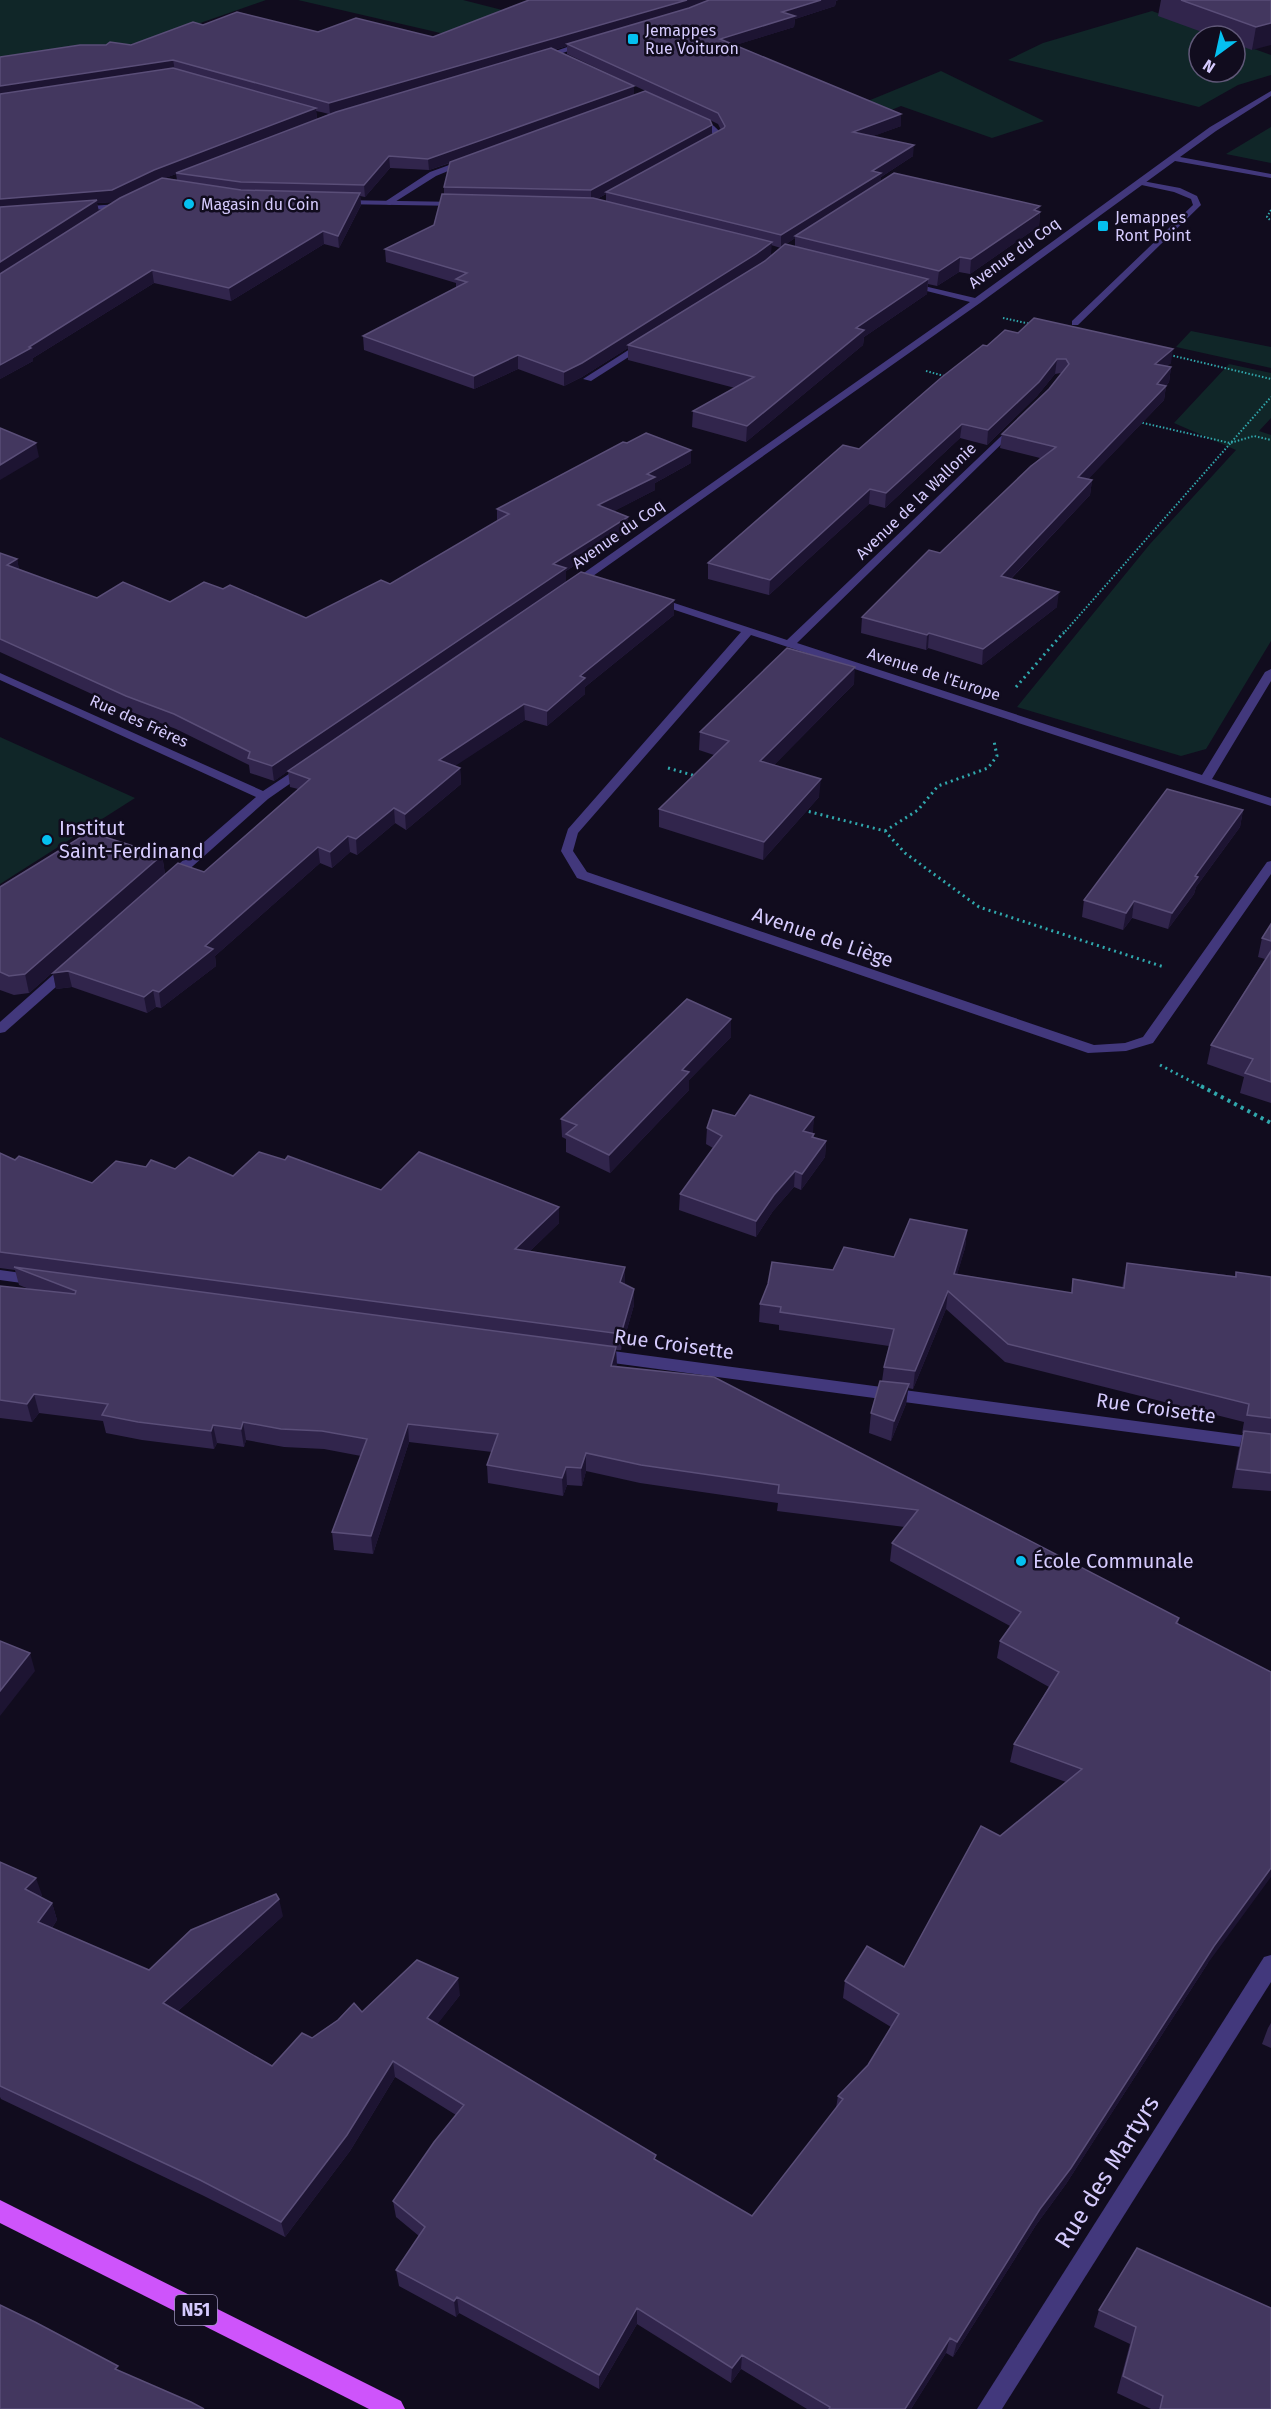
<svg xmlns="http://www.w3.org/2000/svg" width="1271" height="2409" viewBox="0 0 1271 2409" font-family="'Fira Sans',sans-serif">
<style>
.green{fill:#102628}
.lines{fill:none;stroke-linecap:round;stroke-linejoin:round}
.path-far2{stroke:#30a8ad;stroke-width:2;stroke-dasharray:1.5 2;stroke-linecap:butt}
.path-far1{stroke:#30a8ad;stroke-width:3;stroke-dasharray:2 4;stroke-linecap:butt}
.path{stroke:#30a8ad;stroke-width:4;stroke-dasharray:3 4.5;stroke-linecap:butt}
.service{fill:#42387c;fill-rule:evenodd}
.minor{fill:#42387c;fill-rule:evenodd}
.tertiary{fill:#42387c;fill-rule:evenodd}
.primary{fill:#ce54fb;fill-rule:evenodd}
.wall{fill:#31254c;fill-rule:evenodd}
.shaded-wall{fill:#1d1432}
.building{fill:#43375f;stroke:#5a4e78;stroke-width:1.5}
.poi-dot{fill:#05c0f0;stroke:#110c1e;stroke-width:2}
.labels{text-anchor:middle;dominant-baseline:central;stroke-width:5;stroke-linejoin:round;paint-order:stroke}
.far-poi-label{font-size:16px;fill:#d6cbfe;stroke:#110c1e;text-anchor:start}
.far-street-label{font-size:16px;fill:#d6cbfe;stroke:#110c1e}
.shield{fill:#110c1e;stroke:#9b92bb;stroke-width:1.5}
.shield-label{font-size:18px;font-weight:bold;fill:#d6cbfe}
.poi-label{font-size:20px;fill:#d6cbfe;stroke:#110c1e;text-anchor:start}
.street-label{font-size:20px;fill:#d6cbfe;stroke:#110c1e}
.near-street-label{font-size:24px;fill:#d6cbfe;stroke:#110c1e}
</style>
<rect width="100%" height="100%" fill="#110c1e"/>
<g class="green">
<polygon points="0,0 266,0 146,42 0,61"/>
<polygon points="298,0 463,0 522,15 462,38"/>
<polygon points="1152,11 1220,36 1199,36 1199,72 1235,72 1235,42 1271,55 1271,75 1238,85 1199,107 1008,60 1043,43"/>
<polygon points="941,71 1044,121 992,138 901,106 794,150 768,142"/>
<polygon points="1271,127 1271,163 1226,154"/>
<polygon points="1191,331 1271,347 1271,368 1176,347"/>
<polygon points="1229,364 1271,373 1271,418 1259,431 1271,435 1271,641 1206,749 1181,756 1017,707 1150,544 1236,450 1174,423"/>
<polygon points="0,737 135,798 0,884"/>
</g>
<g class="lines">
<g class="path-far2">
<polyline points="1271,210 1267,217 1271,221"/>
<polyline points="1003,318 1031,324"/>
<polyline points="1170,355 1271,379"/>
<polyline points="926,371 948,377"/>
<polyline points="1139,422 1230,443 1254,436 1271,440"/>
<polyline points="1063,634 1271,397"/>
</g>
<g class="path-far1">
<polyline points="1016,687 1064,632"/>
<polyline points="668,768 699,777"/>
<polyline points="803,810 885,831 905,853 979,907 1164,967"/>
<polyline points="885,831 918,810 938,786 988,768 997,756 994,741"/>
<polyline points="1160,1065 1204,1088"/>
</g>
<polyline class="path" points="1201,1086 1271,1123"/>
<g class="service">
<polygon points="463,160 470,162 436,176 390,205 383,203 430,172"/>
<polygon points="1137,180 1180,188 1197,196 1201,205 1078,325 1072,325 1072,321 1193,205 1191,199 1174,192 1137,184"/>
</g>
<g class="minor">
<polygon points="1271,91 1271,96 1216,131 1180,157 1271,174 1271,178 1175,161 980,303 576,588 568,588 568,584 970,302 907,286 907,282 975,298 1210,127"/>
<path d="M694,117C706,121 721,126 722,140L709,147H703V143L715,137L710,130L691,121L690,119Z"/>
<polygon points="340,200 460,202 464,204 460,206 337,204 337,200"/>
<polygon points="118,204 122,206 121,208 78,211 74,209 78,207"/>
<polygon points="641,342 649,344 591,381 583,379"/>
<polygon points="1016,422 1021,425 1019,427 797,643 1202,775 1265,672 1271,669 1271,681 1212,779 1271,798 1271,806 751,635 578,833 573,851 587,872 1094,1045 1125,1043 1143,1037 1267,862 1271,861 1271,874 1153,1043 1126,1051 1088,1053 577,878 561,851 568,829 741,632 651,602 651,598 659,598 787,640"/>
<polygon points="0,673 263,791 301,766 309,766 311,769 268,799 175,882 165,882 164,879 165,876 256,797 0,680"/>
<polygon points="69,964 74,965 76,968 74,971 5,1032 0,1033 0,1022 64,965"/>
<polygon points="0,1270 36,1275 41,1276 44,1280 41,1284 36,1285 0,1280"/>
<polygon points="598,1349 1271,1439 1271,1451 598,1361 592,1359 590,1355 592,1351"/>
<polygon points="1271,1955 1271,1982 1002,2409 977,2409 1264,1957"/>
</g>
<polygon class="tertiary" points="582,42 589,44 542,60 535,58"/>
<polygon class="primary" points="0,2200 401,2401 405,2409 369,2409 0,2223"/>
</g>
<g class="wall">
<path d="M529,0H838L836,1L835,6L795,19L794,27L735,45L901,114V126L873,136L913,156L881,177L880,182L1040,212L1039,226L970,274L959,272L937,286L928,284L927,294L864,337L863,345L746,442L692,427L693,411L735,388L628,360V348L582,377L564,386L518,369L474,389L364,350L363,336L456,288V283L386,262L385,249L434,225L444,194V187L450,163L429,170L390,168L365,197L360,196L361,205L339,248L324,244L231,301L154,283L33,358V361L0,379L131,45L203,25L318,32L433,37ZM567,46V54L667,101L634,95L554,50ZM316,111L321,112L329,114L317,119ZM710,120L718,124L721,130L712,135ZM176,174L177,180L165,178ZM606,194V201L597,199ZM114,202L99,212L97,203ZM795,238V247L786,244ZM771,245L781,248L771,255Z"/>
<polygon points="1161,0 1271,0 1252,50 1235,44 1235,36 1213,36 1158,16"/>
<polygon points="1018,333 1171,363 1167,366 1171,367 1169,382 1166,386 1164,400 1088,479 1092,480 1090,495 1011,579 1057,607 982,665 928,648 926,650 861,633 862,617 940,553 1040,458 1000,448 1002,434 1049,389 1061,373 1055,374 1037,396 987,445 960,438 885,508 869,504 769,595 708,579 708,563 859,449 987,346"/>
<polygon points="691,463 655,483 655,490 614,511 628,517 628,531 566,571 566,582 674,600 674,615 585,687 585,694 547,726 525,720 454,766 460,768 461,784 406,830 395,823 357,855 350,852 332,868 320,863 215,956 216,966 161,1008 156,1007 147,1013 72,987 56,989 53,973 204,872 298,789 290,787 288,771 274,781 250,773 249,765 176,729 129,711 0,652 0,553 17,559 19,570 97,598 170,602 223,589 306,618 390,584 497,521 497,509"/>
<polygon points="854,684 774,765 819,797 763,860 659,827 659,809 714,755 699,750 700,732"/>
<polygon points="1243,810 1240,827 1196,887 1194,894 1168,929 1132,918 1123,930 1082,917 1084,900"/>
<polygon points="162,855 165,874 29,993 14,995 0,990 0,887"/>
<polygon points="1271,924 1271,1103 1240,1093 1244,1077 1207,1064 1211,1045 1265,959 1258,957 1262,938"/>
<polygon points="731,1019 731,1037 689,1080 689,1090 610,1173 566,1152 566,1139 562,1137 561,1119"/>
<polygon points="735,1116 814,1117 812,1134 814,1134 814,1138 826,1141 825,1157 801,1190 794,1187 773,1211 756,1237 679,1210 680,1194 713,1148 706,1144 707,1128"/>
<polygon points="0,1153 15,1160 92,1183 146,1167 175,1169 233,1176 559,1207 559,1223 530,1251 625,1267 625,1285 634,1305 621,1350 616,1350 616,1367 1179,1618 1178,1624 1208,1963 1066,2184 1036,2225 953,2357 946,2353 911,2409 807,2409 741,2369 731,2383 637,2324 599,2389 459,2313 456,2317 399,2286 396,2270 419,2236 396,2217 393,2201 456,2115 395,2077 350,2151 285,2237 204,2196 1,2099 0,2097 0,1862 42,1895 40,1897 52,1903 57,1920 52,1928 149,1970 283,1916 177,2012 272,2066 312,2038 362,2012 460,1995 437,2024 656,2160 752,2216 836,2108 838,2096 868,2065 891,2027 843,1998 845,1981 904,1967 1000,1836 1066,1782 1010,1762 1014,1744 1049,1687 997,1658 1000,1641 1010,1626 890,1561 892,1543 905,1527 777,1511 778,1503 640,1483 586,1471 582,1486 567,1485 563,1496 488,1483 487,1465 492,1452 409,1442 373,1554 334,1550 332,1532 361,1456 324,1449 284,1447 246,1440 244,1447 217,1443 214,1449 142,1440 106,1433 103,1421 39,1413 32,1422 0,1418 0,1286 29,1289 19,1285 15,1270 0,1268"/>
<polygon points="967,1230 965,1248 957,1274 1071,1293 1073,1279 1122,1288 1127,1263 1235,1276 1236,1272 1271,1277 1271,1491 1232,1488 1239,1449 1243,1433 1242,1433 1244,1422 1005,1362 946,1309 913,1389 908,1388 906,1404 891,1441 869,1433 871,1413 882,1381 884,1367 889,1346 779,1330 779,1325 759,1322 760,1304 833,1270 894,1257"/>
<polygon points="1271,2023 1271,2048 1262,2044 1268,2028"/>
<polygon points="1271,2308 1271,2409 1151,2409 1117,2393 1130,2344 1094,2327 1099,2310"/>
</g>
<g class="shaded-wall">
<polygon points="687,0 715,0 567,44 567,46 330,115 329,103"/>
<polygon points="821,0 838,0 836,1 835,6 795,19 794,27 720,50 720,39 782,12"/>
<polygon points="1271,23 1271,45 1252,50 1256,27"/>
<polygon points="173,60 175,71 0,97 0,86"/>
<polygon points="634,86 634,97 429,170 428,159"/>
<polygon points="316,108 317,120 176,173 176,174 155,182 114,202 97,203 99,212 0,276 0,199 154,170"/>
<polygon points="901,114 901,126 852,144 853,132"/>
<polygon points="712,125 712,136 606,192 606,194 591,202 591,190"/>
<polygon points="914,145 913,156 881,177 880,185 795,236 795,238 781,248 781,235 872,171"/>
<polygon points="389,156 390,168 365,197 364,185"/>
<polygon points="360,193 361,205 339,248 338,236"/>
<polygon points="1040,206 1039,226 970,274 971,259"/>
<polygon points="323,231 324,244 231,301 229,288"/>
<polygon points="772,242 771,255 756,267 628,345 628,348 582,377 564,386 564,372"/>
<polygon points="960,257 959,272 937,286 939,271"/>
<polygon points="152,270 154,283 33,358 33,361 0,379 0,365"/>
<polygon points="928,279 927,294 864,337 863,345 746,442 747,426 856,328"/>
<polygon points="1173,349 1171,363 1153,378 1155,364"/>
<polygon points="518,355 518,369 474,389 474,376"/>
<polygon points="1057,359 1055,374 1037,396 987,445 988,430"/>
<polygon points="1171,367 1169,382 1162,390 1166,386 1164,400 1076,492 1078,477"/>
<polygon points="962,424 960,438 885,508 886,493"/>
<polygon points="36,443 39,457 0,480 0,465"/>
<polygon points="691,450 691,463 655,483 655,490 599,519 598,505 647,474"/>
<polygon points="1092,480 1090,495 999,591 1001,576"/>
<polygon points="870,489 869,504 769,595 770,580"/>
<polygon points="628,517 628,531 566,571 566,582 274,781 272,766 553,564"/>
<polygon points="17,559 20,573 7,565"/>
<polygon points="1059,592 1057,607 982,665 983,649"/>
<polygon points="674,600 674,615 585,687 585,694 547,726 547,711 580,676"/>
<polygon points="929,633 928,648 926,650 927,635"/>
<polygon points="855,667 854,684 760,779 760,761"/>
<polygon points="524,704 525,720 440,776 439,760"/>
<polygon points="460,768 461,784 406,830 405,814"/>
<polygon points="821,779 819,797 763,860 764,842"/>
<polygon points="394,808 395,823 357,855 356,839"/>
<polygon points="1243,810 1240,827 1196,887 1194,894 1168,929 1172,913 1195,876"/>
<polygon points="348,836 350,852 332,868 330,852"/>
<polygon points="318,847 320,863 215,956 216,966 161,1008 159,992 205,946"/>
<polygon points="162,855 165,874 29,993 25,974"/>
<polygon points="1134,901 1132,918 1123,930 1126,913"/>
<polygon points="68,971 72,987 56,989 53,973"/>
<polygon points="153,990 156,1007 147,1013 144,997"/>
<polygon points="731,1019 731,1037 689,1080 689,1090 610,1173 609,1155 682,1070"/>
<polygon points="814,1117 813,1133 802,1147 803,1131"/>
<polygon points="826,1141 825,1157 801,1190 802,1174"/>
<polygon points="795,1171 794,1187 773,1211 756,1237 756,1221 774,1195"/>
<polygon points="559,1207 559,1223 516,1265 515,1249"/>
<polygon points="967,1230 965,1248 952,1292 954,1274"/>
<polygon points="625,1267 625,1284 620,1299 620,1282"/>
<polygon points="634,1289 634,1305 621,1350 621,1334"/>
<polygon points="948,1291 946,1309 913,1389 915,1371"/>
<polygon points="616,1347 617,1365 611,1384 611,1366"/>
<polygon points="909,1384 906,1404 891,1441 894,1421"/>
<polygon points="34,1394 39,1413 32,1422 27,1404"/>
<polygon points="243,1422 246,1440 244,1447 241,1429"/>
<polygon points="408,1424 409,1442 373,1554 371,1536"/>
<polygon points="213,1425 217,1443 214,1449 211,1431"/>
<polygon points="586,1453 586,1471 582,1486 581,1468"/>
<polygon points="566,1467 567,1485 563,1496 562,1478"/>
<polygon points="30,1653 35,1671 0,1716 0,1691"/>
<polygon points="1271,1868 1271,1877 1208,1963 1066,2184 1036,2225 953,2357 957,2342 1040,2209 1214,1946"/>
<polygon points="36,1878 42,1895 31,1906 25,1889"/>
<polygon points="279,1899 283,1916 168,2020 163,2003"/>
<polygon points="52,1903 57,1920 44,1940 38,1922"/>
<polygon points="458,1978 460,1995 429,2035 427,2018"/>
<polygon points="393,2061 395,2077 350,2151 285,2237 281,2222"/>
<polygon points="457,2297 459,2313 456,2317 454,2301"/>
<polygon points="637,2308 637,2324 599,2389 599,2375"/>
<polygon points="950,2338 946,2353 911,2409 905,2409"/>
<polygon points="742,2355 741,2369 731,2383 732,2368"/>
</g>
<g class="building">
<polygon points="529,0 687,0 329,103 173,60 0,86 0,57 80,45 106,45 110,42 131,45 193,22 203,25 237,12 318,32 356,18 433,37"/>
<polygon points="709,0 821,0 782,12 795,16 720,39 901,114 853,132 914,145 872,171 881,173 781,235 606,192 724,128 725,126 718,113 567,44 689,8"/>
<polygon points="1181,0 1271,0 1271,23 1256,27"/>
<polygon points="551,48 634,86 428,159 389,156 364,185 241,182 176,173 336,112"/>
<polygon points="173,68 316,108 154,170 112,190 0,199 0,94"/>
<polygon points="645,91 710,120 712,125 591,190 444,187 450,162"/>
<polygon points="894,173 1040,206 1034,210 1040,212 971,259 960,257 939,271 795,236"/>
<polygon points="162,178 241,190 360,193 338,236 323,231 229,288 152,270 29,347 31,348 0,365 0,274 120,198"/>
<polygon points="442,194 593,198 772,242 756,254 582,363 564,372 518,355 474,376 363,336 467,282 456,279 467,273 385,249 434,225"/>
<polygon points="97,200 0,262 0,207"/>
<polygon points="785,244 928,279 856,328 864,330 747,426 693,411 754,377 628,345 765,261"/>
<polygon points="1034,318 1173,349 1155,364 1171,367 1157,384 1166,386 1078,477 1092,480 1001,576 1059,592 983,649 929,633 927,635 862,617 929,550 940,553 1031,466 1056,447 1002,434 1049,389 1069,364 1066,359 1057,359 1039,382 988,430 962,424 886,493 870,489 770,580 708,563 843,445 859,449 942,377 983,345 987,346 1005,330 1018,333"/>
<polygon points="0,428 36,443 0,465"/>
<polygon points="646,433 691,450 647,474 655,477 598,505 628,517 553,564 566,568 272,766 248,758 250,752 174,714 126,696 0,639 0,553 17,559 7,565 97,598 123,582 170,602 204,582 223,589 230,585 306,618 381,580 390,584 509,514 497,509 623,442 627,443"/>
<polygon points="581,572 674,600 580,676 585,678 547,711 524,704 439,760 460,768 405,814 394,808 356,839 348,836 330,852 318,847 205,946 213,949 159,992 153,990 144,997 68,971 53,973 178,863 204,872 310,779 288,771"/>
<polygon points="787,648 855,667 760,761 821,779 764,842 659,809 729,741 700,732"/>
<polygon points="1167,789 1243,810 1195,876 1198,877 1172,913 1134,901 1126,913 1084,900"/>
<polygon points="89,832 162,855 25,974 9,976 0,972 0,887"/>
<polygon points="1271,924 1271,941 1262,938"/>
<polygon points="1271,951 1271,1082 1245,1073 1253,1059 1211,1045"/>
<polygon points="687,999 731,1019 682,1070 689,1072 609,1155 566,1134 577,1125 561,1119"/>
<polygon points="750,1095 814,1117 803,1131 814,1134 812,1137 826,1141 802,1174 795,1171 774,1195 756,1221 680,1194 722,1136 707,1128 713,1110 735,1116"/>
<polygon points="259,1152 285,1160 288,1156 381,1190 419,1152 559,1207 515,1249 625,1267 620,1282 634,1289 621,1334 0,1252 0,1153 15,1160 19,1156 92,1183 116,1161 146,1167 151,1160 175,1169 189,1157 233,1176"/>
<polygon points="910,1219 967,1230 954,1274 1072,1293 1073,1279 1124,1288 1127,1263 1236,1277 1236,1272 1271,1277 1271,1418 1247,1415 1249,1404 1008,1344 948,1291 915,1371 884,1367 894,1329 780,1312 781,1307 760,1304 768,1284 772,1262 833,1270 844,1247 894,1257"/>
<polygon points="14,1267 616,1347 611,1366 714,1377 1179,1618 1176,1623 1271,1672 1271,1868 1214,1946 1071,2168 1040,2209 957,2342 950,2338 905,2409 829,2409 830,2407 742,2355 732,2368 637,2308 599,2375 457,2297 454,2301 396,2270 425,2227 393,2201 434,2142 464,2105 393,2061 347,2135 281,2222 200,2180 0,2086 0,1862 36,1878 25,1889 52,1903 38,1922 149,1970 191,1930 276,1894 279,1899 163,2003 272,2066 302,2033 312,2038 338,2020 354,2003 362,2012 417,1960 458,1978 427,2018 656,2155 654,2159 752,2216 843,2099 838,2096 868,2065 899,2014 845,1981 867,1946 904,1967 981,1826 1000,1836 1082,1769 1014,1744 1059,1672 1000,1641 1021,1612 892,1543 918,1510 778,1493 779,1485 641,1465 586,1453 581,1468 566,1467 562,1478 487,1465 498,1434 408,1424 371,1536 332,1532 367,1439 322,1431 281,1429 243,1422 241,1429 213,1425 211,1431 138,1422 102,1415 108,1404 34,1394 27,1404 0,1400 0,1286 75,1294 76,1291"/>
<polygon points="880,1381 909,1384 894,1421 871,1413"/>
<polygon points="1244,1431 1271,1434 1271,1473 1237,1469"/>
<polygon points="0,1641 30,1653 0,1691"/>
<polygon points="1137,2248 1271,2308 1271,2409 1160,2409 1163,2396 1123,2376 1136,2327 1099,2310"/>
<polygon points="0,2305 35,2322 118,2366 115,2369 191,2402 204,2409 0,2409"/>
</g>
<g class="poi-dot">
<rect x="627" y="33" width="12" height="12" rx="3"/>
<circle cx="189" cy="204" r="6"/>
<rect x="1097" y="220" width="12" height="12" rx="3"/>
<circle cx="47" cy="840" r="6"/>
<circle cx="1021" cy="1561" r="6"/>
</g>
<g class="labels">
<g class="far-poi-label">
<text x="645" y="30">Jemappes<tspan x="645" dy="18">Rue Voituron</tspan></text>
<text x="201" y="204">Magasin du Coin</text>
<text x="1115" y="217">Jemappes<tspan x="1115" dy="18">Ront Point</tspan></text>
</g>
<g class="far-street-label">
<text transform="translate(1014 253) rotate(-36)">Avenue du Coq</text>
<text transform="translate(916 501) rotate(-44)">Avenue de la Wallonie</text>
<text transform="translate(618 534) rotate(-35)">Avenue du Coq</text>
<text transform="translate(934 674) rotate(18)">Avenue de l'Europe</text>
<text transform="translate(139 721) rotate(24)">Rue des Frères</text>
</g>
<rect class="shield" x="175" y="2295" width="42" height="30" rx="4.5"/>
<g class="shield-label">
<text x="196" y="2310">N51</text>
</g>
<g class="poi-label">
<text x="59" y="828">Institut<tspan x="59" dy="23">Saint-Ferdinand</tspan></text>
<text x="1033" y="1561">École Communale</text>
</g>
<g class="street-label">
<text transform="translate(823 937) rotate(19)">Avenue de Liège</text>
<text transform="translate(674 1344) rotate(8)">Rue Croisette</text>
<text transform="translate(1156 1408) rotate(8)">Rue Croisette</text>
</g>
<g class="near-street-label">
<text transform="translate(1107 2172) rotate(-58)">Rue des Martyrs</text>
</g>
</g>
<g transform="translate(1217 54) rotate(213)"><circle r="28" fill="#110c1e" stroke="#605878" stroke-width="1.5"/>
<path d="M0-4.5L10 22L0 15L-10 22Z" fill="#05c0f0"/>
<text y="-9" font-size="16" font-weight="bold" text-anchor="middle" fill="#d6cbfe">N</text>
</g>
</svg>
